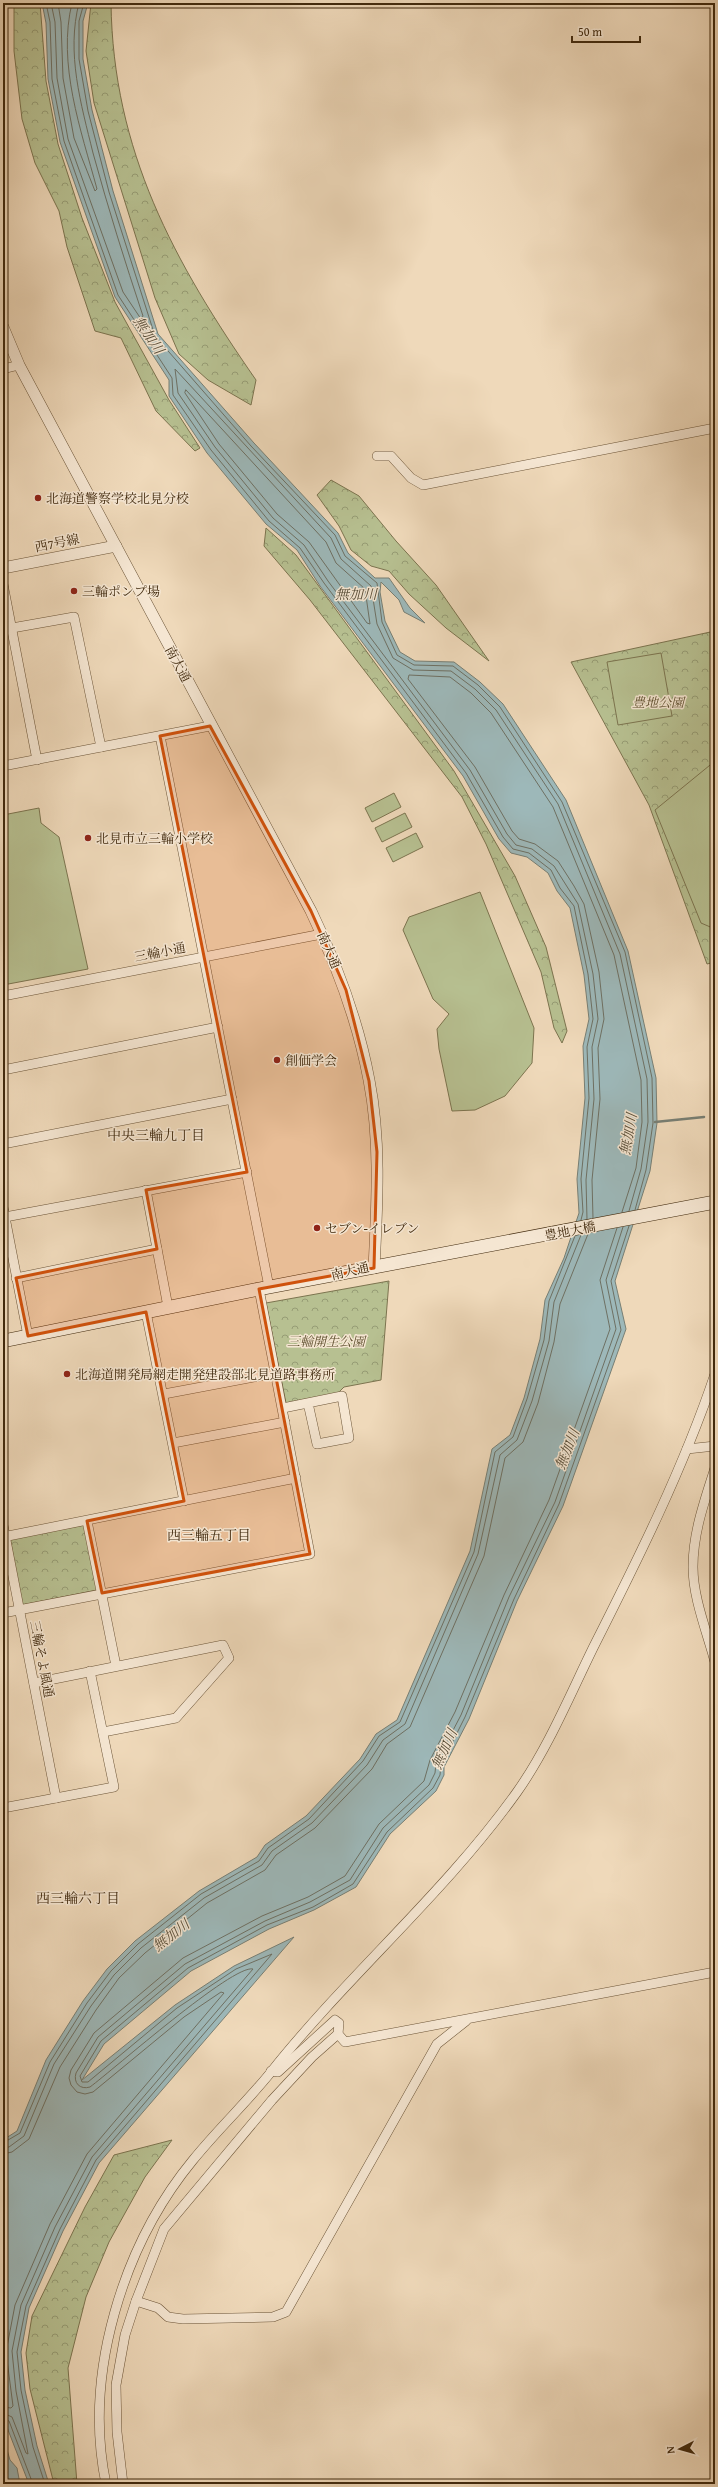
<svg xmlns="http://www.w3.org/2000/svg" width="718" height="2487" viewBox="0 0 718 2487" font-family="'Gentium Book Plus','Noto Serif JP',serif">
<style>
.forest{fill:url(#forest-crowns);stroke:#7c744f}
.garden{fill:#b7c091;stroke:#7c744f}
.water{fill:#9db8b9;stroke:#787f74}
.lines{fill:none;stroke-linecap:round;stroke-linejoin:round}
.shore{stroke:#6e7063;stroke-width:1}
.stream{stroke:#787f74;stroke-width:2.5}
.minor-casing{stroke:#6c5538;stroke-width:10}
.tertiary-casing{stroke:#6c5538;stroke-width:12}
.secondary-casing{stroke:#40290d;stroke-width:14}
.minor{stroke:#f5e6d2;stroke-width:9}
.tertiary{stroke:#f5e6d2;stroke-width:11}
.secondary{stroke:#f5e6d2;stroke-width:13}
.marked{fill:#cf520c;fill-opacity:0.2;stroke:#cf520c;stroke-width:3;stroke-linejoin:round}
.poi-dot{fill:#8f2418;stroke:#f5e6d2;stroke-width:1.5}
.labels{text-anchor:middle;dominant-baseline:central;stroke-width:3;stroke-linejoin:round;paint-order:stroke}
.poi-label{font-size:13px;fill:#40290d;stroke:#f5e6d2;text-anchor:start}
.street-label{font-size:13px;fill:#40290d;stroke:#f5e6d2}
.park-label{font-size:13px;font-style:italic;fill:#5e4f2e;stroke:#f5e6d2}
.water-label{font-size:14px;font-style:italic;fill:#574d38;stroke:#f5e6d2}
.neighbourhood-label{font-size:14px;fill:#40290d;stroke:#f5e6d2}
</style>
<defs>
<pattern id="forest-crowns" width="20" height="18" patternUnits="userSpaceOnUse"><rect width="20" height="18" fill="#b7c091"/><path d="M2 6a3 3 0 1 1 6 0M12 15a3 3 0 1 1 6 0" fill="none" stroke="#969c75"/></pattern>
</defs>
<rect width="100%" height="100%" fill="#efd9ba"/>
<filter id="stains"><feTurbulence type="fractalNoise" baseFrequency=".005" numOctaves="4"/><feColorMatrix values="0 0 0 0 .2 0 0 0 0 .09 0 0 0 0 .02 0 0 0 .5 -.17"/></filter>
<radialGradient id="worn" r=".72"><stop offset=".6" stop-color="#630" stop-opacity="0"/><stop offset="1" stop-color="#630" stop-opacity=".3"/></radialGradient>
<g class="forest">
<polygon points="14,3 40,3 46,81 58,144 82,218 115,302 169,400 200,448 195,451 156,411 121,338 95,331 67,247 59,211 35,163 22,119 14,51"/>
<path d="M91,3H111C113,151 174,262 256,380L251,405L208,380L179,354L155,298L94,103L86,51Z"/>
<polygon points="331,480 359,496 396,541 436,585 489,661 446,628 409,594 389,571 371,566 351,550 339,526 317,495"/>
<polygon points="266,528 296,555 454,771 515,876 546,947 567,1031 562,1043 554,1028 541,972 486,844 462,797 310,600 264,546"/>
<polygon points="715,631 715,962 707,964 649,805 571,662"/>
<polygon points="389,1281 381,1380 344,1387 338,1393 286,1403 266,1303"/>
<polygon points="84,1525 97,1590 22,1605 10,1539"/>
<polygon points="172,2140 145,2177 109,2242 86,2297 68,2368 77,2484 54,2484 30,2389 26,2353 32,2316 85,2207 114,2155"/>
</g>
<g class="garden">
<polygon points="661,653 672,716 618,725 607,662"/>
<polygon points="715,761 715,929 701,923 655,810"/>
<polygon points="394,793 401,807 372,822 365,808"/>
<polygon points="39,808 41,823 59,837 88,969 3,985 3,815"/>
<polygon points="405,813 412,827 382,842 375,828"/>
<polygon points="416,833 423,847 393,862 386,848"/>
<polygon points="480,892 534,1028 532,1063 505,1096 475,1110 452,1111 439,1049 437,1029 449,1014 433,999 403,930 409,917"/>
</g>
<g class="water">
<polygon points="42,3 88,3 83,21 83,59 92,110 113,191 158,334 254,443 338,533 348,553 375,578 389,578 410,608 425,623 404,612 399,600 381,582 380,592 385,621 400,652 415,661 454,662 480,682 503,704 566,800 628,951 656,1078 657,1123 650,1171 615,1281 626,1329 563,1506 517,1601 469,1719 444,1767 444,1775 436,1791 390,1834 356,1887 314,1910 269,1929 191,1971 104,2044 82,2080 175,2005 234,1966 294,1937 99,2163 63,2231 29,2308 21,2352 25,2390 37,2446 49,2484 29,2484 3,2417 3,2140 17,2131 46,2060 83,2001 107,1969 135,1941 199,1891 257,1857 265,1845 306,1816 360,1759 376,1734 397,1720 470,1551 492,1449 510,1435 524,1398 540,1339 545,1300 564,1258 579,1213 577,1179 585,1098 583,1046 589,1019 584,975 570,908 557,891 548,873 527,857 511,853 499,839 463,776 320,586 297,550 266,524 207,453 169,396 169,380 115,297 60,142 48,79 46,23"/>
<polygon points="3,2436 10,2460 17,2468 20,2484 3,2484"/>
</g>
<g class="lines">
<g class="shore">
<polyline points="46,3 50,22 52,79 64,141 118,295 172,378 173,395 211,450 269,521 300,548 324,583 466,773 503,837 513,849 529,853 551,870 560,888 574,906 588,974 593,1019 587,1047 589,1098 581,1179 583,1212 581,1220"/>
<path d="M51,3L55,22L57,78L68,139L123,292L141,319L143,316C125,262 108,208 93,153C81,104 66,53 79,3"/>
<path d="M58,3L61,22L63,78L74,138L95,191L97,189C81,130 57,64 72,3"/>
<polyline points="84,3 79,21 79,59 88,111 109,192 155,336 251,446 335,535 345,556 377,583 382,622 397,655 414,665 453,666 478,685 500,707 562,802 625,952 652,1078 653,1123 646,1170 635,1210"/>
<polygon points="186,390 326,542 336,563 365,589 370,624 367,623 309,542 277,514 219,444 185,393"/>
<polyline points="593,1218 592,1180 600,1099 598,1048 604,1019 599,972 584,904 574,886 558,861 535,844 519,839 512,831 475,767 408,679 409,675 450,677 471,693 491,713 553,807 614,955 641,1080 642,1122 636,1168 622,1212"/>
<polyline points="587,1219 586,1180 594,1099 592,1047 598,1019 593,974 578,904 554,866 532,849 516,845 507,834 470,770 328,581 304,545 273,518 215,447 178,393 175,369 331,538 341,559 371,586 377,624 393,658 413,670 451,671 475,689 496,710 558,804 620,954 647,1079 648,1122 641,1169 629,1211"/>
<polyline points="3,2143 20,2133 50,2062 87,2003 111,1971 138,1944 201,1894 259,1861 268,1848 309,1819 363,1761 379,1736 400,1722 474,1552 495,1452 513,1437 527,1399 544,1340 549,1301 575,1236"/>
<polyline points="3,2148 9,2147 24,2136 54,2064 91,2006 114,1975 141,1948 204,1898 262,1865 272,1851 312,1823 367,1765 383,1740 405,1724 478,1554 500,1455 517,1440 532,1401 549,1341 554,1302 581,1235"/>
<polyline points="3,2154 12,2152 29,2139 60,2067 96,2010 119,1978 145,1953 207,1903 265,1870 276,1855 315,1828 372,1769 387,1744 410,1727 484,1556 505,1458 523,1442 538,1403 554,1342 560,1304 588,1234"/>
<polyline points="3,2407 11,2408 13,2406 6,2352 15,2305 50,2224 87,2154 224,1993 221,1992 184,2017 93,2092 85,2094 77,2092 71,2085 69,2078 71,2070 94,2033 183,1958 262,1916 308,1897 345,1876 379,1824 424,1781 430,1760 455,1712 504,1595 549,1500 610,1329 600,1280 617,1228"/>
<path d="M3,2413L12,2417L26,2453L28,2454L16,2391L12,2351L21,2305L55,2227L92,2157L253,1969C233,1964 113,2070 90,2087C80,2090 73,2083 76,2073L98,2037L185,1964L265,1921L310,1902L350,1880L383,1828L429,1785L435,1773L436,1763L461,1715L509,1597L555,1502L616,1329L606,1280L623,1227"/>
<polyline points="3,2418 9,2421 33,2484"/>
<polyline points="45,2484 33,2447 21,2390 17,2352 26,2306 60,2229 96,2160 272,1954 236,1969 177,2008 88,2082 82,2082 80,2076 101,2041 188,1968 267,1925 313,1907 353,1884 387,1832 433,1788 440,1775 441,1765 465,1717 514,1599 559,1504 621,1330 611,1281 629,1226"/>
</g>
<polyline class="stream" points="655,1122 704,1117"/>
<g class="minor-casing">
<g id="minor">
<polyline points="3,369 19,365"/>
<polyline points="377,456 391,456 411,478 423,485 715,428"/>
<polyline points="3,584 37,760"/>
<polyline points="12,628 74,617 101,747"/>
<polyline points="160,736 269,1287"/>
<polyline points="3,766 210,726"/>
<polyline points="3,996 322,934"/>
<polyline points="3,1070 218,1027"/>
<polyline points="3,1144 232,1099"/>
<polyline points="146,1190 168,1307"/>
<polyline points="3,1207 28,1336"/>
<polyline points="5,1217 247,1172"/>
<polyline points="16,1278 157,1249"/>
<polyline points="146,1312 184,1501"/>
<polyline points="164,1394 276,1373"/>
<polyline points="283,1408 342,1396 349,1438 317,1444 308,1403"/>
<polyline points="173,1443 285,1422"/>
<polyline points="687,1449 715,1446"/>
<path d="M715,1468C705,1500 693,1532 693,1567C693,1598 707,1632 715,1662"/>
<polyline points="87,1521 116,1666"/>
<polyline points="3,1525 56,1798"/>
<polyline points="3,1537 296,1478"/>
<polyline points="3,1613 310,1554 259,1289"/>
<polyline points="34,1683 223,1645 229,1658 176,1718 103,1732"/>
<polyline points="3,1808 114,1787 90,1671"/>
<polyline points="271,2071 278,2072 335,2020 339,2023 338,2034 345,2042 715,1972"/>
<polyline points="136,2301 158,2308 168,2317 183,2319 273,2317 286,2312 437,2044 466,2021"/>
<path d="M106,2484C83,2374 123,2245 193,2160C218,2129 247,2102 271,2072C348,1975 445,1893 517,1792C548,1748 569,1697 593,1648C638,1559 683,1469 715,1374"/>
<polyline points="123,2484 117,2432 116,2385 125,2335 136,2301 164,2229 272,2100 312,2057 338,2034"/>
</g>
</g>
<g class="tertiary-casing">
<g id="tertiary">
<path d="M3,327L19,365L311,911C337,965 358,1021 369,1080C381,1141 377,1206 374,1268"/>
<polyline points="3,568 116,546"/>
</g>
</g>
<g class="secondary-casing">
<polyline id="secondary" points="3,1341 259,1289 715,1202"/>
</g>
<use href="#minor" class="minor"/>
<use href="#tertiary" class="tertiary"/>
<use href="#secondary" class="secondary"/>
</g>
<path class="marked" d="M210,726L311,911L346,990L369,1081L377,1152L374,1268L259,1289L310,1554L102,1593L87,1521L184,1501L146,1312L28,1336L16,1278L157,1249L146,1190L247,1172L160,736Z"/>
<g class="poi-dot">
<circle cx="38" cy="498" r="4"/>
<circle cx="74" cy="591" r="4"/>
<circle cx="88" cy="838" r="4"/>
<circle cx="277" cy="1060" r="4"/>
<circle cx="317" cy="1228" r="4"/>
<circle cx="67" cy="1374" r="4"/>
</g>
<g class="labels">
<g class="poi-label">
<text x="46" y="498">北海道警察学校北見分校</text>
<text x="82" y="591">三輪ポンプ場</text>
<text x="96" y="838">北見市立三輪小学校</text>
<text x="285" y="1060">創価学会</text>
<text x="325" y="1228">セブン-イレブン</text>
<text x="75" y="1374">北海道開発局網走開発建設部北見道路事務所</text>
</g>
<g class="street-label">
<text transform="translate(57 543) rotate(-11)">西7号線</text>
<text transform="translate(178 664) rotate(62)">南大通</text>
<text transform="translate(329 950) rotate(66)">南大通</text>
<text transform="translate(160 952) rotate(-11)">三輪小通</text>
<text transform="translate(570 1231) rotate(-11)">豊地大橋</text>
<text transform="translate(350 1271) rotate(-13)">南大通</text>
<text transform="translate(42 1659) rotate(79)">三輪そよ風通</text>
</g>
<g class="park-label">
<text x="658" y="702">豊地公園</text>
<text x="326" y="1341">三輪開生公園</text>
</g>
<g class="water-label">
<text transform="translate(149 335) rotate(56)">無加川</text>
<text x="356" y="594">無加川</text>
<text transform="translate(628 1134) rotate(-80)">無加川</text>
<text transform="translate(567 1449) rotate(-68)">無加川</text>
<text transform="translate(444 1749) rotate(-66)">無加川</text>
<text transform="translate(171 1935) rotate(-38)">無加川</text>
</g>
<g class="neighbourhood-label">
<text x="156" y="1135">中央三輪九丁目</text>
<text x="209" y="1535">西三輪五丁目</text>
<text x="78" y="1898">西三輪六丁目</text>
</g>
</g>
<rect width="718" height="2487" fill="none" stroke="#efd9ba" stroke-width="16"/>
<rect x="4" y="4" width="710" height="2479" fill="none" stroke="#40290d" stroke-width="2"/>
<rect x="8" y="8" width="702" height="2471" fill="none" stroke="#40290d"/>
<g transform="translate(680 2449) rotate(264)" stroke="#f5e6d2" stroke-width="3" paint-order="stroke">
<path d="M0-3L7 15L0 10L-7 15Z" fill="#40290d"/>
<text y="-6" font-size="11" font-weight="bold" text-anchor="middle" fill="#40290d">N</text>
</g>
<path d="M572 36v6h68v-6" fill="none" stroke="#40290d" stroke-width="2"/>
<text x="578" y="36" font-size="12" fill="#40290d" stroke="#f5e6d2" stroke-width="3" paint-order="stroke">50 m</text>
<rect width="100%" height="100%" filter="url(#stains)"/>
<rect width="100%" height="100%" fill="url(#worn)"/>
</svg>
